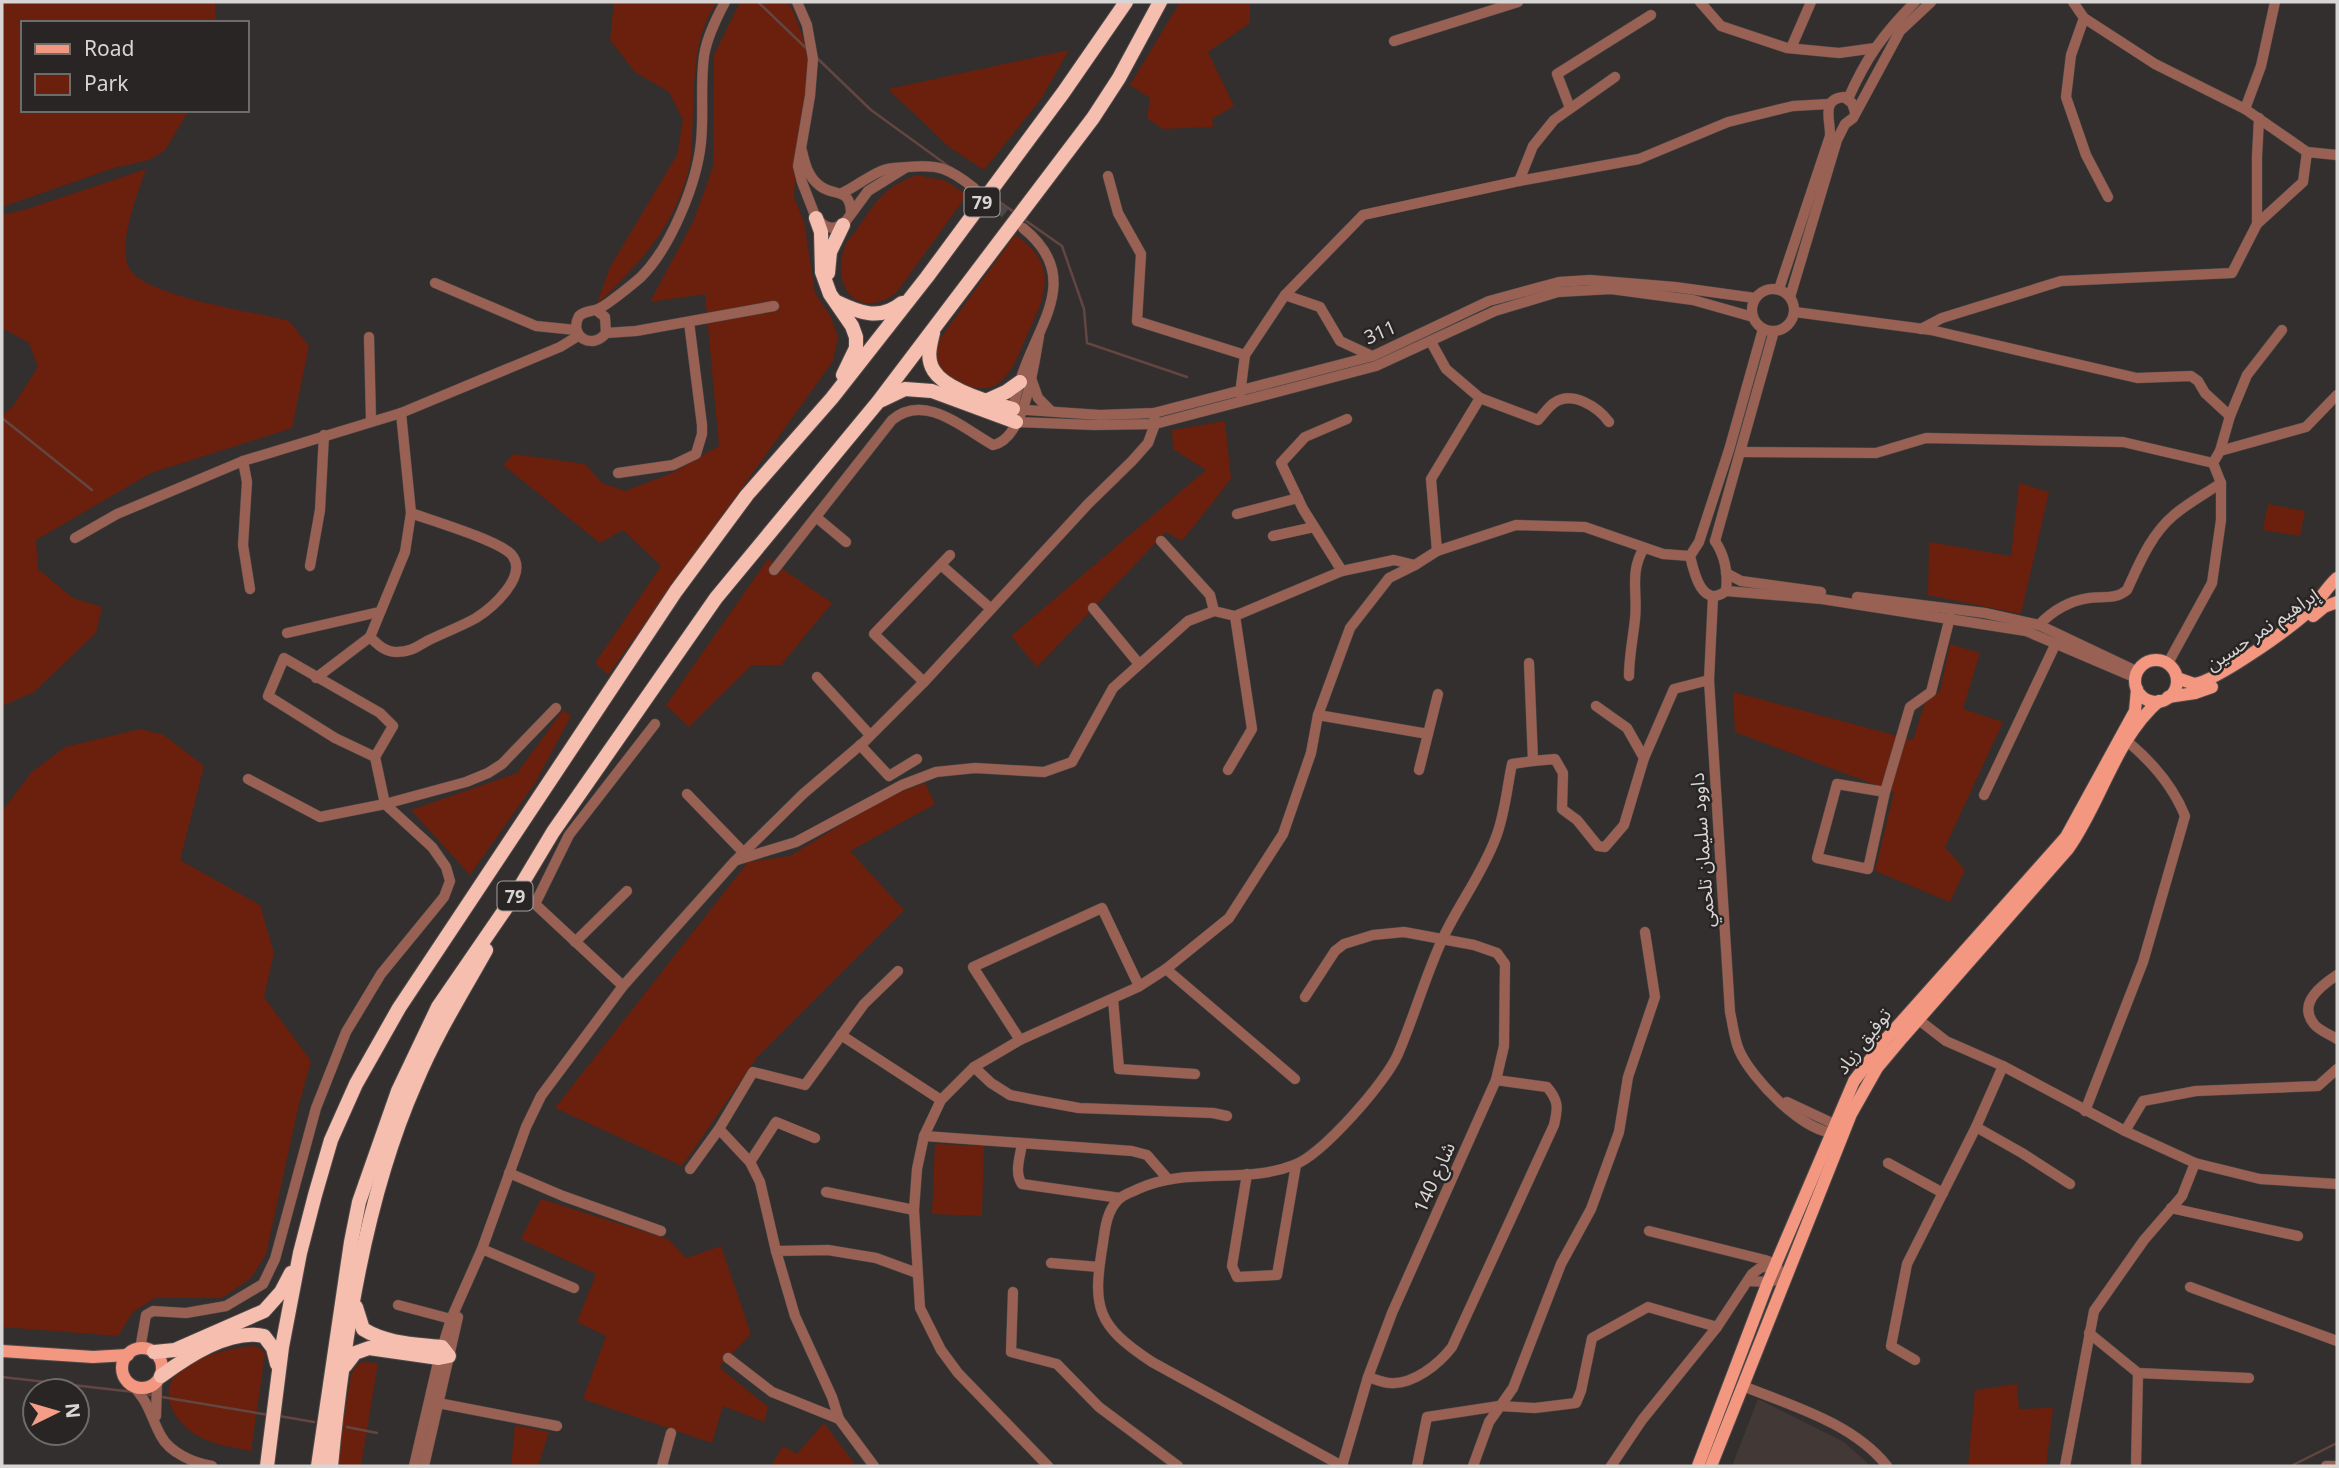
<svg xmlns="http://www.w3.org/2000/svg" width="2339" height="1468" viewBox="0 0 2339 1468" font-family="'Noto Sans','Noto Sans Arabic',sans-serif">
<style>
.built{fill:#423936}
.green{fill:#6a200d}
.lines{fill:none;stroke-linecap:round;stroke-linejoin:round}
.stream{stroke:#634641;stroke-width:2.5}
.minor-tunnel{stroke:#4b4847;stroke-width:10;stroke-dasharray:10 5;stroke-linecap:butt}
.minor-casing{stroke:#4d4a49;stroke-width:11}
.major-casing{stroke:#4d4a49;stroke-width:14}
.highway-casing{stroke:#4d4a49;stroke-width:16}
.minor{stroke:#996153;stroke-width:10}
.major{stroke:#f39780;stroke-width:12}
.highway{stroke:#f6beaf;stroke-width:14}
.labels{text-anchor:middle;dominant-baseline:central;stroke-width:5;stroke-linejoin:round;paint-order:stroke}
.shield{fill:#282524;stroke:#a3a1a0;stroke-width:2}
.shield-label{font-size:18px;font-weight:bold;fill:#d8d6d5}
.street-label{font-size:19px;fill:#d8d6d5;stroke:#282524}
</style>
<rect width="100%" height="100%" fill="#322f2e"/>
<polygon class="built" points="1758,1399 1844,1442 1871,1466 1732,1466"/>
<g class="green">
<polygon points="2,2 215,2 216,23 23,23 23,110 189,110 165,150 149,160 114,168 2,207"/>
<path d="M614,2H717C690,39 695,93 692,137C691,147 692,159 689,169C674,228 640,263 597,304L610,267L677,155L683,120L669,92L635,72L610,40Z"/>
<polygon points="740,2 784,2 792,8 805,43 810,85 796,162 794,197 804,222 815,293 831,317 838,337 833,361 608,675 595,663 661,566 623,530 600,543 503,465 514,454 585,464 602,483 625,491 670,474 719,446 705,294 650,302 694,220 713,167 714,55"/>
<polygon points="1180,2 1250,2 1250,23 1208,52 1234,106 1212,119 1213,127 1163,129 1147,118 1150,98 1130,85"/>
<polygon points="1069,50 1041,99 984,170 949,147 888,89"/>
<path d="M146,169C138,193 117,245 129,268C144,297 257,312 289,321L309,346L292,428L151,473L36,540L38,569L73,598L102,607L96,633L34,692L2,706V416L13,406L38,367L29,343L2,328V215L27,209Z"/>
<path d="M917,175L946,181L967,195L896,293C857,322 830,285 845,246C848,239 854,234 858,228C876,201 884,187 917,175Z"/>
<path d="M1015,235C1063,266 1043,300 1024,342C1017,358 1010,377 994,386C978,394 939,380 935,361C934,354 937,346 939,340Z"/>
<polygon points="1225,421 1231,479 1182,541 1166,532 1037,667 1011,636 1206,470 1173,449 1172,430"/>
<polygon points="2019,483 2049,492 2021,614 1928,595 1929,542 2011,556"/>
<polygon points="2268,504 2305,511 2300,536 2263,530"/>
<polygon points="768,559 832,603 781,665 752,665 689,727 666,705"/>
<polygon points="1950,644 1980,653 1963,709 2003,722 1945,847 1965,870 1950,902 1875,871 1894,792 1735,732 1733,692 1913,740 1926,699 1940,692"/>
<polygon points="563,710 571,716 535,783 470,875 411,810 517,773"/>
<polygon points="140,729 164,735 204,766 180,860 260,905 274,953 264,997 311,1061 299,1104 266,1254 251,1278 222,1298 155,1298 133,1312 118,1336 2,1327 2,811 32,772 65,747"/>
<polygon points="925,783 935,804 850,851 904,910 758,1056 682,1166 555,1108 748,862 790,856 886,797"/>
<polygon points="935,1144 984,1146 982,1216 932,1214"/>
<polygon points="541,1199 668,1239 686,1258 721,1246 751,1334 719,1367 768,1407 764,1422 723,1406 712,1443 583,1399 606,1336 577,1322 596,1274 521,1239"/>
<path d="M253,1346L260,1348L265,1354L251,1451C231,1447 210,1444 193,1433C167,1415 156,1381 190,1364C205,1355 235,1347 253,1346Z"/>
<polygon points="362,1362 378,1363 361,1466 336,1466 351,1375 356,1366"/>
<polygon points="2017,1384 2019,1409 2053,1408 2046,1466 1968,1466 1975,1390"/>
<polygon points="824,1423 856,1466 771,1466 783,1446 797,1454"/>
<polygon points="515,1425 549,1432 538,1466 511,1466"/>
</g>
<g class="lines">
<g class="stream">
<polyline points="758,2 808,50"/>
<polyline points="816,57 871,110 951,168"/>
<polyline points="994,198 1014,212"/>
<polyline points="1022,218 1062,246 1084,309 1087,343 1187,377"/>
<polyline points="2,418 92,490"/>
<polyline points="2,1377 134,1392"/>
<polyline points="144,1394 269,1415"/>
<polyline points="279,1416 314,1422"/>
<polyline points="347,1427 377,1433"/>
<polyline points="2291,1466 2337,1443"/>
</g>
<polyline class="minor-tunnel" points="974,188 1017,223"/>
<g class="minor-casing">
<g id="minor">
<polyline points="797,2 807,25 813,59 810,96 798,166 802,182 816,218 825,226 832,228 843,225 868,191 905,168"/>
<polyline points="1700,2 1721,26 1787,48 1839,53 1875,48"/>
<polyline points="2073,2 2084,18 2155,64 2245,109 2307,152 2337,155"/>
<polyline points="2084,18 2071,55 2066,97 2086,155 2108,197"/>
<polyline points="1394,41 1518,2"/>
<polyline points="1791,48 1811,2"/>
<path d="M1848,99C1866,58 1883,34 1915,2"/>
<polyline points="1570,108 1557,74 1651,15"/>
<polyline points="2245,109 2261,66 2275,2"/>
<path d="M802,151C805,164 808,177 820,186C835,197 850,187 851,213"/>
<polyline points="1108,176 1118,213 1141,254 1137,321 1245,355"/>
<polyline points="1519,181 1533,146 1554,120 1615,77"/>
<path d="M842,193C855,187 867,177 881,171C890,167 898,168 908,167C938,164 949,168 974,188"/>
<polyline points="2257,224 2303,182 2307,152"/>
<polyline points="435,283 536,326 576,330"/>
<circle cx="1773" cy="310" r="21"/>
<path d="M1779,289L1830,136C1831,121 1820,99 1844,97L1852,103L1855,112"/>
<polyline points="1285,295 1320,307 1340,341 1372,356"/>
<polyline points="1790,297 1837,140 1845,124 1853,118 1900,31 1931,2"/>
<path d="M596,310L605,317L606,333C592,351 568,336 579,316C586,310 591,312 598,309C606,306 633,284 641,277C671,247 697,183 701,142C704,113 700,85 704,56C707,37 716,19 725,2"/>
<polyline points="1795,312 1931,330 2137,378 2191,376 2198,381 2205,393 2230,416"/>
<path d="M1763,329L1729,450L1699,542L1690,556C1694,573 1702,609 1726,591L1822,599L2026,631L2136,678"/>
<polyline points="1921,329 1942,318 2061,281 2232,273 2257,224 2257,157 2259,118"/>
<polyline points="606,333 636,331 774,306"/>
<polyline points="369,337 371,420"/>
<polyline points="1431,342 1446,369 1480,398 1431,479 1437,551"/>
<polyline points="1032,381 1038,398 1051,411"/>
<polyline points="1240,394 1245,355 1285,295 1363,215 1519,181 1639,159 1728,122 1793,106 1829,104"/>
<path d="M1480,398L1538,420C1543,415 1548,407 1554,403C1572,390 1598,407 1609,422"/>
<polyline points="1013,409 1100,415 1154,413 1373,356 1489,301 1559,282 1590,280 1675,287 1755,298"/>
<path d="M401,413L411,513L405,552L370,637C378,645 385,652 397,652C410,652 417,647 427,641C443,633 460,627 476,618C492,608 530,575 511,554C497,540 433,521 411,513"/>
<path d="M1014,414C1012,406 1016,397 1018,388C1033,328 1087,280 1023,228"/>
<polyline points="1016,422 1095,425 1155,424 1376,366 1495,311 1558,292 1611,289 1693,300 1753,317"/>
<polyline points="2220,451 2230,416 2247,375 2282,330"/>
<polyline points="1741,452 1876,453 1926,438 2123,442 2213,463"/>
<polyline points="243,461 247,482 243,545 250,589"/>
<polyline points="618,473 673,465 696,454 702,434 702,425 689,322"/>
<polyline points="1237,514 1298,498"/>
<polyline points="816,517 846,542"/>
<polyline points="1273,536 1314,527"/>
<polyline points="75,538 117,514 243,461 401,413 560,347 578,336"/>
<polyline points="1161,541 1210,595 1214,611"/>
<polyline points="1715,541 1774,331"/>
<path d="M1715,541C1725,556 1728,574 1726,591"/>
<polyline points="941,565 990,608"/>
<polyline points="310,566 320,510 324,435"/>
<path d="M774,570L892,420C925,392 964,429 993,445C1025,439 1034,364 1039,336"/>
<polyline points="1342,571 1303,509 1281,463 1305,437 1347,419"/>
<polyline points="1726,573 1741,581 1821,592"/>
<path d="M1713,597L1709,680L1730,1012C1733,1025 1734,1038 1739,1050C1751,1078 1804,1134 1837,1133"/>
<polyline points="1857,597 1985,613 2039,625 2134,670"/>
<polyline points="1093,608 1139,664"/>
<path d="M2039,625C2053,610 2069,601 2089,598C2104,596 2115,600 2127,590C2139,564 2151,534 2174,515C2188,503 2205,494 2221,483"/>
<polyline points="287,633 379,612"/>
<polygon points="284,658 380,713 393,726 375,757 335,738 268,696"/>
<polyline points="2168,663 2212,583 2221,520 2221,483 2213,463 2220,451 2306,427 2337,395"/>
<path d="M1629,676C1629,656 1633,639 1635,619C1638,593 1629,572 1644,548"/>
<polyline points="817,677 870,735"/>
<polyline points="316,678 370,637"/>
<polyline points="924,682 874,634 950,555"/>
<polyline points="1596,706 1627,728 1644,758"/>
<polyline points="1318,715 1428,734"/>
<polyline points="860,745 889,776 917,759"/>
<polyline points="1533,761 1555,759 1563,773 1562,809 1577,820 1598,846 1605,847 1624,825 1644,758 1674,689 1709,680"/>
<polyline points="1228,770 1252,729 1235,616 1342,571 1394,560 1415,565"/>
<polyline points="1419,770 1438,694"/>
<polyline points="248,779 320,817 385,804 466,782 488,773 502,764 556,708"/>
<polyline points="1885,792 1837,784 1817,858 1868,869 1885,792 1910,707 1931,692 1950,617"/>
<polyline points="687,794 743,852"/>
<polyline points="1984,795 2056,643"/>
<polyline points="737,860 796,842 902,785 936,772 975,768 1044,772 1072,762 1113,688 1188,621 1214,611 1235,616"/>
<polyline points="575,942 627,891"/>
<polyline points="1166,969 1295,1079"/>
<path d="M2337,975C2322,985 2297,1003 2314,1024C2318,1030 2331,1035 2337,1039"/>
<polyline points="623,986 535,904 569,835 655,724"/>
<polyline points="1305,997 1335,951 1344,944 1373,935 1404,932 1474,945 1497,953 1505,964 1504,1046 1496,1080 1392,1313 1368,1377 1342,1466"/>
<polyline points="1113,999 1119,1069 1195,1074"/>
<polyline points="1915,1017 1946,1041 2003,1066 2125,1131 2195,1163 2260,1179 2337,1184"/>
<polyline points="841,1035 941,1100"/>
<polyline points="1020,1040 973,967 1102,908 1139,986"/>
<polyline points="974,1067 991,1083 1010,1095 1035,1100 1079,1108 1213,1113 1227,1116"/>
<polyline points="1787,1102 1834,1124 1839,1129"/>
<path d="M2085,1111L2143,962L2185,816C2173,786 2152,762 2128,742"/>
<polyline points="1976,1127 2022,1153 2070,1184"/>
<polyline points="719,1129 753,1072 805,1085 864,1004 898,971"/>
<polyline points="2125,1131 2143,1101 2196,1091 2318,1086 2337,1069"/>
<polyline points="924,1136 1132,1151 1147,1155 1167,1178"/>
<path d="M1022,1144C1020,1157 1014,1173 1022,1184L1120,1198"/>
<polyline points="750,1162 776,1122 815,1138"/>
<polyline points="1888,1163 1943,1193"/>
<polyline points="690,1169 719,1129 750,1162 760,1182 776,1251"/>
<polyline points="509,1173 563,1196 661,1231"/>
<polyline points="1247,1174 1232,1266 1237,1277 1277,1275 1296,1165"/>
<polyline points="826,1192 914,1210"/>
<polyline points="2171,1208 2298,1236"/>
<polyline points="1649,1231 1765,1260 1775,1264 1784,1278 1768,1282 1748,1281"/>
<polyline points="482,1249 574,1288"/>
<polyline points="1051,1263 1099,1267"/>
<polyline points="2190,1287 2337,1341"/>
<polyline points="1013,1292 1011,1352 1057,1364 1099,1407 1178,1466"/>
<polyline points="398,1305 451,1319"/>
<polyline points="2089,1333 2138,1373 2249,1378"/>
<polyline points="140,1349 146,1315 153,1311 186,1313 226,1306 263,1284 275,1259 316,1108 346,1032 381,974 444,897 450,881 446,867 432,847 385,804 375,757"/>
<polyline points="728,1358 772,1392 839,1419"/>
<polyline points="1915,1360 1891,1346 1907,1264 1976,1127 2003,1066"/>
<path d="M1368,1377C1375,1379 1383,1383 1390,1383C1413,1385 1439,1364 1452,1347L1554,1125C1558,1108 1559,1101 1547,1087L1496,1080"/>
<path d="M131,1384C149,1401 150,1416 161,1436C170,1453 194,1463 212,1466"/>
<path d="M1743,1386C1792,1406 1853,1423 1887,1466"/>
<polyline points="438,1403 557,1426"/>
<polyline points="156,1416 157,1382"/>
<polyline points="414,1466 439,1358 451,1319 482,1249 526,1127 541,1096 623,986 734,862 803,794 864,742 924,682 1088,504 1132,461 1148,443 1155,424 1154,413"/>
<polyline points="424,1466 458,1317"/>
<polyline points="662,1466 671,1433"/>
<polyline points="874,1466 839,1419 832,1397 795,1316 776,1251 828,1250 876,1258 917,1273"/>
<polyline points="1048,1466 958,1373 941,1350 920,1308 914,1210 917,1169 924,1136 941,1100 974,1067 1020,1040 1138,987 1166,969 1229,918 1283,834 1311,753 1318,715 1350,628 1389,578 1415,565 1437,551 1516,525 1585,527 1663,554 1690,556"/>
<path d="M1342,1466L1152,1362C1096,1325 1092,1308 1103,1243C1105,1228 1107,1210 1119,1199C1124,1194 1132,1192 1138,1189C1187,1166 1243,1185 1294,1165C1322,1155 1386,1082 1398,1054C1414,1017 1425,977 1442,940C1458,905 1483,873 1496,837C1505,814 1507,787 1512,764L1533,761L1529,663"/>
<polyline points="1417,1466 1427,1417 1499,1406 1535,1408 1576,1403 1581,1391 1592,1338 1648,1307 1717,1327"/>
<polyline points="1473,1466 1489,1422 1513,1388 1561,1264 1591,1209 1619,1132 1628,1077 1655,997 1645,932"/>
<polyline points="1611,1466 1642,1420 1717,1327 1752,1274 1760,1268 1775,1264"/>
<polyline points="2065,1466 2094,1311 2144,1240 2182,1196 2195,1163"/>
<polyline points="2136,1466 2138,1373"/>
<polyline points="2326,1466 2337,1466"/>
</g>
</g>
<g class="major-casing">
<g id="major">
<polyline points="2313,616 2324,607 2337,602"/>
<circle cx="2156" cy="681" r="21"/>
<path d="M2177,678L2194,684C2217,681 2289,629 2309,611C2319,601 2327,587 2337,578"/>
<polyline points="2168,697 2195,693 2212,687"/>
<circle cx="142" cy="1368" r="20"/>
<polyline points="2,1351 93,1357 128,1355"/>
<polyline points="1698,1466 1768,1282 1854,1081 1886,1039 2066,837 2135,711 2137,689"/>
<path d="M1711,1466L1851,1114L1877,1068L1903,1037L2068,849C2101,803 2115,739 2159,701"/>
</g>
</g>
<g class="highway-casing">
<g id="highway">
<polyline points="816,218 821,232 822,272 830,294 852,326 856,337 856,348 843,375"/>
<polyline points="828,273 830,252 843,225"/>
<path d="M837,302C860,313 880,321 902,303"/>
<path d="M933,333C930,345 926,359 934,371C946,390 991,403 1013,409"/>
<polyline points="882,400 905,389 932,391 1016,422"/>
<polyline points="986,401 1006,392 1020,382"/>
<polyline points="154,1352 175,1350 264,1311 281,1292 291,1273"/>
<path d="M345,1366L355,1353L369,1348L439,1358L449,1356L442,1347C415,1344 387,1344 363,1329L356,1307"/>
<path d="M161,1376C187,1357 230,1328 264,1336L273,1348L277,1364"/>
<polyline points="267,1466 282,1347 300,1253 315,1195 331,1140 356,1084 399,1008 676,591 747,495 832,398 927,277 1063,93 1126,2"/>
<polyline points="318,1466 351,1242 359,1202 398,1091 438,1007 517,892 553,832 716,598 878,402 1093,118 1119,78 1160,2"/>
<path d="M331,1466C343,1341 365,1197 416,1082C435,1036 462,993 486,950"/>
</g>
</g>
<use href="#minor" class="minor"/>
<use href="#major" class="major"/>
<use href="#highway" class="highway"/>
</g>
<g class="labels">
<g class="shield">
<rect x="964.5" y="187.5" width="35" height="29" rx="5"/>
<rect x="497.5" y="881.5" width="35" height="29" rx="5"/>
</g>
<g class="shield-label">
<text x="982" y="202">79</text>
<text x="515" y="896">79</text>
</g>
<g class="street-label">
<text transform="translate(1380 332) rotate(-23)">311</text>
<text transform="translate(2262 629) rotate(-34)">إبراهيم نمر حسين</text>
<text transform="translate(1702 850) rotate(-94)">داوود سليمان تلحمي</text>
<text transform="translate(1863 1041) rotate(-52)">توفيق زياد</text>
<text transform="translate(1434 1177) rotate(-66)">شارع 140</text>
</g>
</g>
<rect width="2339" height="1468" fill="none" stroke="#d8d6d5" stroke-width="7"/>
<rect x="21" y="21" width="228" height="91" fill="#282524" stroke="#6e6c6b" stroke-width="2"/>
<rect x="35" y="44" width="35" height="10" fill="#f39780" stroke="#6e6c6b" stroke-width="2"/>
<text x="84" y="56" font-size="21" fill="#d8d6d5">Road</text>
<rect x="35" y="74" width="35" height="21" fill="#6a200d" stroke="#6e6c6b" stroke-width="2"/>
<text x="84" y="91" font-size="21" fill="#d8d6d5">Park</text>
<g transform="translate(56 1412) rotate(85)"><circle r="33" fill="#282524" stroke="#6e6c6b" stroke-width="2"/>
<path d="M0-5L12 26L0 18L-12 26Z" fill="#f49e88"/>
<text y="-10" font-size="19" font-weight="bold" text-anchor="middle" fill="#d8d6d5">N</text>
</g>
</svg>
